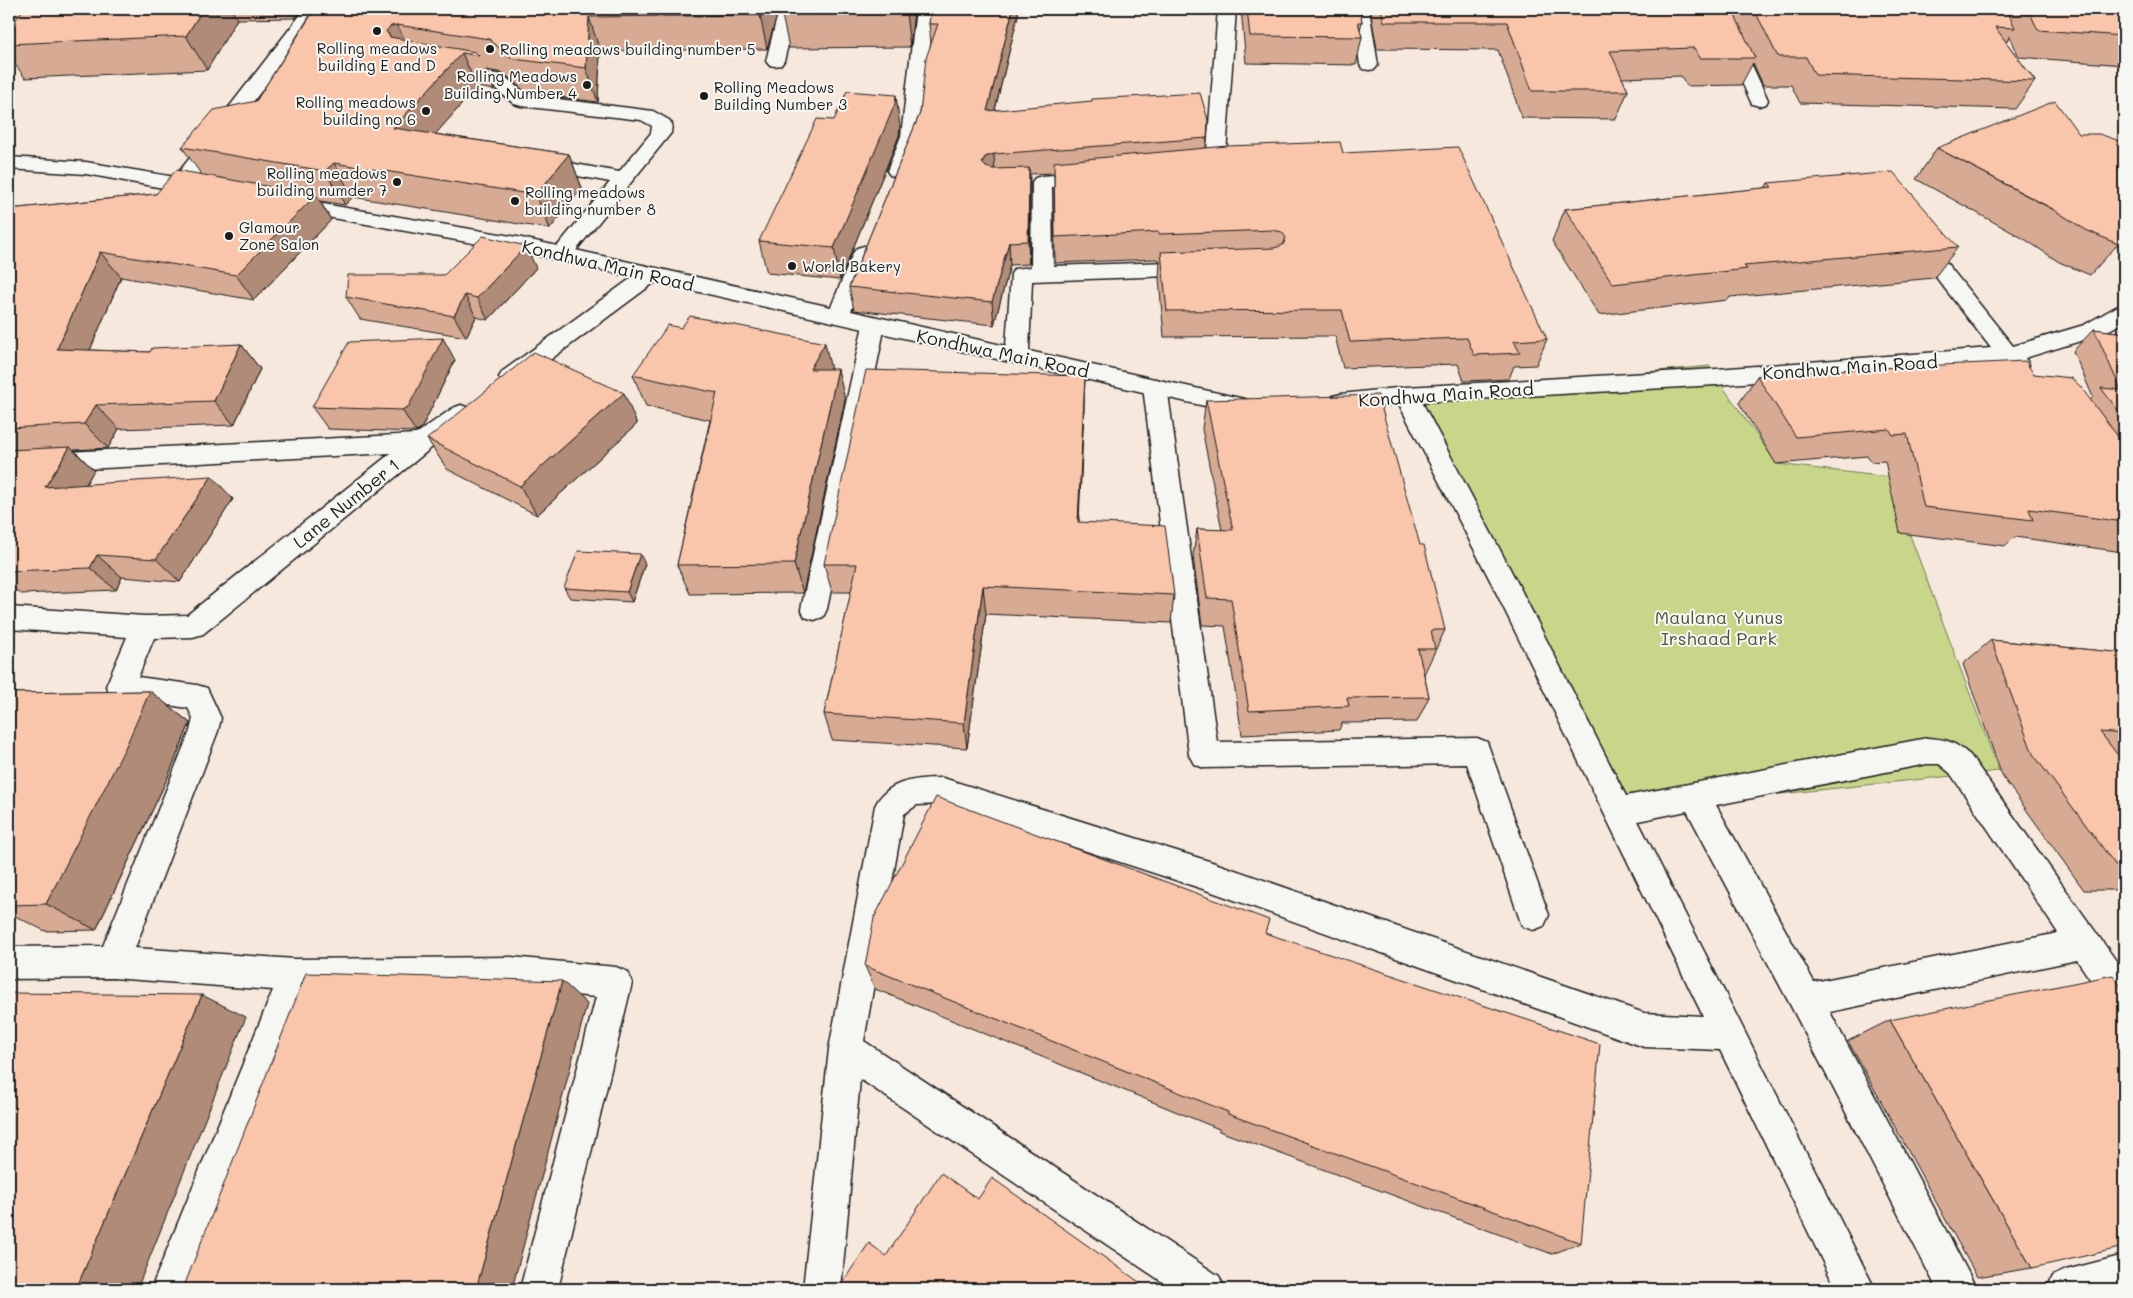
<svg xmlns="http://www.w3.org/2000/svg" width="2133" height="1298" viewBox="0 0 2133 1298" font-family="Mali,sans-serif">
<style>
.green{fill:#c8d68a;stroke:#727953}
.lines{fill:none;stroke-linecap:round;stroke-linejoin:round}
.lane-casing{stroke:#1c1c1c;stroke-width:3}
.street-casing{stroke:#1c1c1c;stroke-width:3}
.lane{fill:#f6f6f2;fill-rule:evenodd}
.street{fill:#f6f6f2;fill-rule:evenodd}
.wall{fill:#d7aa93;stroke:#1c1c1c}
.shaded-wall{fill:#af8b78;stroke:#1c1c1c}
.building{fill:#fac6ab;stroke:#1c1c1c}
.poi-dot{fill:#1c1c1c;stroke:#f6f6f2;stroke-width:2}
.labels{text-anchor:middle;dominant-baseline:central;stroke-width:4;stroke-linejoin:round;paint-order:stroke}
.far-poi-label{font-size:15px;fill:#1c1c1c;stroke:#f6f6f2;text-anchor:start}
.street-label{font-size:18px;fill:#1c1c1c;stroke:#f6f6f2}
.park-label{font-size:18px;fill:#50543d;stroke:#f6f6f2}
</style>
<rect width="100%" height="100%" fill="#f7e8dd"/>
<filter id="ink" filterUnits="userSpaceOnUse"><feTurbulence type="fractalNoise" baseFrequency=".02" numOctaves="2"/><feDisplacementMap in="SourceGraphic" scale="10" xChannelSelector="R" yChannelSelector="G"/><feConvolveMatrix kernelMatrix="1 2 1 2 8 2 1 2 1" color-interpolation-filters="sRGB"/></filter>
<g filter="url(#ink)">
<polygon class="green" points="1710,366 1716,377 1777,464 1888,477 1999,771 1619,811 1406,395"/>
<g class="lines">
<g class="lane-casing">
<g id="lane">
<polygon points="453,67 503,75 526,95 653,111 669,120 672,124 671,133 569,259 562,261 555,259 551,254 555,249 610,182 530,167 527,163 530,159 537,157 619,172 651,133 652,126 641,120 521,106 514,104 490,84 447,76 444,72 447,68"/>
<polygon points="874,317 882,320 885,325 827,609 823,617 814,620 805,617 801,609 863,325 866,320"/>
<polygon points="1155,379 1163,381 1167,387 1217,742 1477,738 1487,742 1549,915 1544,926 1533,930 1522,926 1467,764 1204,768 1194,764 1189,755 1143,387 1147,381"/>
</g>
</g>
<g class="street-casing">
<g id="street">
<polygon points="305,9 323,9 194,180 209,184 212,188 209,192 202,194 180,191 86,174 9,169 9,157 86,162 175,177"/>
<polygon points="779,9 797,9 784,61 781,65 775,66 769,65 766,61"/>
<polygon points="916,9 934,9 921,136 907,171 904,175 897,177 890,175 887,171 901,136"/>
<polygon points="1218,9 1236,9 1225,168 1222,172 1199,175 1192,173 1189,169 1192,165 1206,163"/>
<polygon points="1352,9 1369,9 1378,65 1375,69 1369,70 1363,69 1360,65"/>
<polygon points="1709,9 1726,9 1768,100 1766,104 1759,106 1752,104 1750,100"/>
<polygon points="1091,172 1098,174 1101,178 1098,182 1052,187 1053,266 1198,261 1206,263 1209,268 1206,273 1198,275 1032,281 1029,351 1249,400 1257,402 1261,408 1257,414 1249,416 655,282 519,383 511,385 503,383 499,377 503,371 633,277 517,251 288,210 281,208 278,204 281,200 288,198 517,237 831,307 853,253 857,248 864,246 871,248 875,253 851,311 1006,346 1011,274 1014,269 1031,267 1032,182 1035,178 1042,176"/>
<path d="M1918,234L1925,236L2013,346L2084,325L2116,307L2124,305V322L2100,335L2025,358L2029,365L2026,371C2015,374 2010,371 2003,363L1716,385L1422,402L1518,584L1626,796L1927,738C1948,739 1954,742 1970,755L2124,972V1017L2112,1012L2077,960L1830,1012L1970,1276L1976,1289H1937L1794,1012L1687,811L1638,821L1875,1289H1836L1720,1050L1644,1047L1212,892L943,804L917,805L904,814L864,1041L1219,1276L1225,1289H1173L860,1079L841,1289H803L829,1049L875,806C887,780 918,778 943,778L1212,862L1644,1013L1703,1016L1492,584L1399,404L1341,410L1333,408L1329,402L1333,396L1341,394L1406,387L1716,369L1991,348L1908,241L1911,236ZM1927,764H1939L1950,773L2058,933L1814,982L1716,805Z"/>
<polygon points="461,405 469,408 473,414 469,420 430,449 203,634 193,637 154,638 138,677 197,685 207,688 221,718 218,731 135,948 295,959 511,957 616,967 628,972 632,983 558,1289 520,1289 596,997 511,989 305,991 189,1289 151,1289 273,990 113,978 9,979 9,947 103,946 190,731 193,718 188,708 120,698 110,694 106,686 127,637 9,629 9,607 145,616 187,615 391,453 9,473 9,455 416,434 453,408"/>
<polygon points="2124,1255 2124,1289 2047,1289 2053,1276 2066,1270"/>
</g>
</g>
<use href="#lane" class="lane"/>
<use href="#street" class="street"/>
</g>
<g class="wall">
<polygon points="23,9 304,9 296,18 237,19 207,70 25,78 9,56 9,30"/>
<polygon points="314,9 779,9 767,49 600,51 598,102 527,93 503,73 486,70 494,90 477,87 435,134 569,154 582,188 550,229 353,197 345,205 320,201 331,220 254,300 121,277 90,350 150,352 241,344 260,369 234,425 119,429 108,448 74,450 94,470 86,484 233,499 180,582 122,577 116,590 21,594 9,585 9,209 156,194 201,174 182,147 256,101"/>
<polygon points="784,9 914,9 910,47 789,48 782,15"/>
<polygon points="931,9 1018,9 1018,15 995,110 1208,120 1206,148 1343,153 1547,339 1536,365 1514,366 1509,379 1464,381 1458,364 1343,368 1335,336 1164,337 1159,278 1160,260 1157,260 1157,259 1055,263 1054,173 1030,174 1029,264 1010,265 994,325 854,310 849,287 920,113 931,43 929,24"/>
<polygon points="1241,9 1360,9 1362,22 1360,30 1362,37 1356,65 1246,63"/>
<polygon points="1370,9 2124,9 2124,65 2019,57 2010,36 2006,42 2035,81 2015,109 1800,103 1791,85 1763,85 1753,63 1741,85 1687,86 1681,76 1622,78 1628,91 1616,119 1522,118 1498,50 1377,49"/>
<polygon points="900,126 899,136 840,280 767,273 759,241"/>
<polygon points="1937,148 2118,244 2090,275 2059,262 2026,240 1916,179"/>
<polygon points="1768,183 1958,247 1934,278 1730,297 1728,300 1599,315 1552,241 1565,209 1765,188"/>
<polygon points="536,268 488,320 476,317 466,337 360,319 346,297 444,275"/>
<polygon points="2094,329 2124,333 2124,551 2123,552 2015,537 2006,546 1900,533 1885,461 1871,462 1867,456 1776,464 1739,403 1757,376 2034,374 2090,400 2093,397 2073,351"/>
<polygon points="455,360 422,427 416,432 328,429 312,407"/>
<polygon points="831,369 845,400 803,593 690,594 677,565 710,420 646,406 633,375"/>
<polygon points="1206,400 1445,630 1424,674 1429,697 1417,722 1342,723 1339,730 1242,735 1225,626 1202,625 1193,556 1197,529 1222,530 1202,429"/>
<polygon points="1084,407 1079,522 1174,595 1171,623 986,614 967,748 832,740 824,714 851,592 832,592 824,564"/>
<polygon points="637,424 537,515 447,469 427,439"/>
<polygon points="645,564 632,602 570,598 564,588"/>
<polygon points="1991,640 2124,653 2124,760 2121,759 2124,763 2124,890 2084,890 2002,776 1963,664"/>
<polygon points="150,691 190,723 168,777 96,930 45,931 9,913 9,693"/>
<polygon points="1265,933 1581,1243 1552,1254 1219,1131 1219,1129 875,989 865,966"/>
<polygon points="1890,1020 2032,1268 1977,1277 1848,1041"/>
</g>
<g class="shaded-wall">
<polygon points="203,9 231,9 237,19 207,70 186,36"/>
<polygon points="290,9 304,9 296,18"/>
<polygon points="762,9 779,9 767,49 760,15"/>
<polygon points="906,9 914,9 914,11 910,47 906,13"/>
<polygon points="1013,9 1018,9 1018,15 989,134 987,111"/>
<polygon points="589,17 600,51 598,102 586,68"/>
<polygon points="397,25 413,58 407,59 386,31 391,26"/>
<polygon points="462,53 477,87 411,162 393,128"/>
<polygon points="896,95 900,126 899,136 840,280 834,248"/>
<polygon points="569,154 582,188 550,229 536,195"/>
<polygon points="994,154 995,177 982,163 985,157"/>
<polygon points="334,163 353,197 345,205 325,171"/>
<polygon points="1029,168 1030,191 1029,264 1028,241"/>
<polygon points="316,195 331,220 254,300 236,275"/>
<polygon points="1009,242 1010,265 994,325 992,302"/>
<polygon points="526,246 536,268 488,320 477,298"/>
<polygon points="100,252 121,277 80,374 57,349"/>
<polygon points="465,295 476,317 466,337 454,316"/>
<polygon points="443,338 455,360 422,427 416,432 402,410"/>
<polygon points="825,343 832,374 810,369"/>
<polygon points="241,344 260,369 234,425 214,401"/>
<polygon points="838,369 845,400 803,593 794,564"/>
<polygon points="1085,376 1084,407 1077,551 1078,522"/>
<polygon points="624,393 637,424 537,515 520,486"/>
<polygon points="96,405 119,429 108,448 84,424"/>
<polygon points="70,447 94,470 71,510 45,487"/>
<polygon points="212,476 233,499 180,582 156,559"/>
<polygon points="640,554 645,564 632,602 627,592"/>
<polygon points="97,555 122,577 116,590 90,568"/>
<polygon points="983,586 986,614 967,748 964,723"/>
<polygon points="150,691 190,723 168,777 96,930 46,904"/>
<polygon points="562,981 587,1004 512,1289 476,1289"/>
<polygon points="202,995 246,1017 137,1289 76,1289"/>
</g>
<g class="building">
<polygon points="23,9 203,9 186,36 9,44 9,30"/>
<polygon points="315,9 762,9 760,15 589,17 586,68 513,59 489,39 397,25 391,26 386,31 390,37 475,52 479,56 462,53 393,128 569,154 536,195 334,163 325,171 182,147 214,110 256,101"/>
<polygon points="784,9 906,9 906,13 782,15"/>
<polygon points="931,9 1013,9 987,111 1092,101 1092,99 1200,93 1208,120 1207,138 994,154 985,157 982,163 986,167 993,169 1029,168 1028,241 1009,242 992,302 849,287 920,113 926,58 938,24 929,24"/>
<polygon points="1247,9 1360,9 1362,22 1358,22 1362,37 1250,36"/>
<polygon points="1381,9 1732,9 1755,58 1700,58 1694,48 1610,51 1628,91 1532,91 1507,22 1384,22"/>
<polygon points="1754,9 2007,9 2015,28 1995,27 2035,81 1815,75 1806,57 1778,57"/>
<polygon points="2028,9 2124,9 2124,36 2038,30"/>
<polygon points="847,91 896,95 895,104 834,248 759,241 817,119 834,120"/>
<polygon points="2055,101 2079,134 2099,134 2120,141 2124,144 2124,211 2118,244 2086,230 2051,208 1937,148"/>
<polygon points="1340,142 1343,153 1458,147 1547,339 1514,341 1520,353 1474,355 1467,338 1350,342 1342,310 1167,311 1161,252 1274,248 1283,245 1286,238 1282,232 1273,230 1159,234 1159,232 1055,237 1054,162 1227,146"/>
<polygon points="176,170 316,195 236,275 100,252 57,349 150,352 152,348 241,344 214,401 96,405 84,424 9,428 9,209 156,194"/>
<polygon points="1893,172 1958,247 1744,266 1747,269 1613,284 1565,209 1772,187 1768,183"/>
<polygon points="483,236 526,246 477,298 465,295 454,316 346,297 348,275 444,275"/>
<polygon points="690,316 825,343 810,369 838,369 794,564 677,565 717,393 633,375 668,325 681,328"/>
<polygon points="2094,329 2124,333 2124,418 2101,388 2121,390"/>
<polygon points="443,338 409,406 402,410 312,407 349,342"/>
<polygon points="534,352 624,393 520,486 427,439"/>
<polygon points="2025,361 2034,374 2071,378 2080,386 2119,438 2124,452 2124,522 2029,509 2033,520 1924,507 1907,434 1893,435 1889,429 1796,437 1757,376 1817,371"/>
<polygon points="866,370 1085,376 1078,522 1165,526 1174,595 983,586 964,723 824,714 857,564 824,564"/>
<polygon points="1378,395 1420,545 1424,545 1445,630 1431,630 1435,649 1418,649 1429,697 1347,698 1349,706 1249,711 1231,599 1207,598 1197,529 1233,530 1206,400"/>
<polygon points="70,447 45,487 212,476 156,559 97,555 90,568 9,571 9,544 15,533 9,533 9,450"/>
<polygon points="578,551 640,554 627,592 564,588"/>
<polygon points="1991,640 2124,653 2124,734 2100,732 2124,763 2124,871 2120,871 2033,754"/>
<polygon points="150,691 126,746 46,904 9,905 9,693"/>
<polygon points="936,797 1269,920 1265,933 1600,1044 1581,1243 1228,1114 1228,1112 865,966 874,918"/>
<polygon points="306,973 562,981 476,1289 183,1289"/>
<polygon points="2113,975 2124,991 2124,1247 2032,1268 1890,1020"/>
<polygon points="9,993 202,995 76,1289 9,1289"/>
<polygon points="941,1173 978,1199 992,1178 1149,1289 845,1289 840,1286 869,1243 886,1256"/>
</g>
</g>
<g class="poi-dot">
<circle cx="377" cy="31" r="5"/>
<circle cx="490" cy="49" r="5"/>
<circle cx="587" cy="85" r="5"/>
<circle cx="704" cy="96" r="5"/>
<circle cx="426" cy="111" r="5"/>
<circle cx="397" cy="182" r="5"/>
<circle cx="515" cy="201" r="5"/>
<circle cx="229" cy="236" r="5"/>
<circle cx="792" cy="266" r="5"/>
</g>
<g class="labels">
<g class="far-poi-label">
<text x="377" y="48" text-anchor="middle">Rolling meadows<tspan x="377" dy="17">building E and D</tspan></text>
<text x="500" y="49">Rolling meadows building number 5</text>
<text x="577" y="76" text-anchor="end">Rolling Meadows<tspan x="577" dy="17">Building Number 4</tspan></text>
<text x="714" y="87">Rolling Meadows<tspan x="714" dy="17">Building Number 3</tspan></text>
<text x="416" y="102" text-anchor="end">Rolling meadows<tspan x="416" dy="17">building no 6</tspan></text>
<text x="387" y="173" text-anchor="end">Rolling meadows<tspan x="387" dy="17">building numder 7</tspan></text>
<text x="525" y="192">Rolling meadows<tspan x="525" dy="17">building number 8</tspan></text>
<text x="239" y="227">Glamour<tspan x="239" dy="17">Zone Salon</tspan></text>
<text x="802" y="266">World Bakery</text>
</g>
<g class="street-label">
<text transform="translate(608 265) rotate(13)">Kondhwa Main Road</text>
<text transform="translate(1003 353) rotate(12)">Kondhwa Main Road</text>
<text transform="translate(1850 367) rotate(-4)">Kondhwa Main Road</text>
<text transform="translate(1446 394) rotate(-4)">Kondhwa Main Road</text>
<text transform="translate(346 503) rotate(-39)">Lane Number 1</text>
</g>
<g class="park-label">
<text x="1719" y="617">Maulana Yunus<tspan x="1719" dy="21">Irshaad Park</tspan></text>
</g>
</g>
<rect width="2133" height="1298" fill="none" stroke="#f6f6f2" stroke-width="30"/>
<rect x="15" y="15" width="2103" height="1268" fill="none" stroke="#1c1c1c" stroke-width="2" filter="url(#ink)"/>
</svg>
